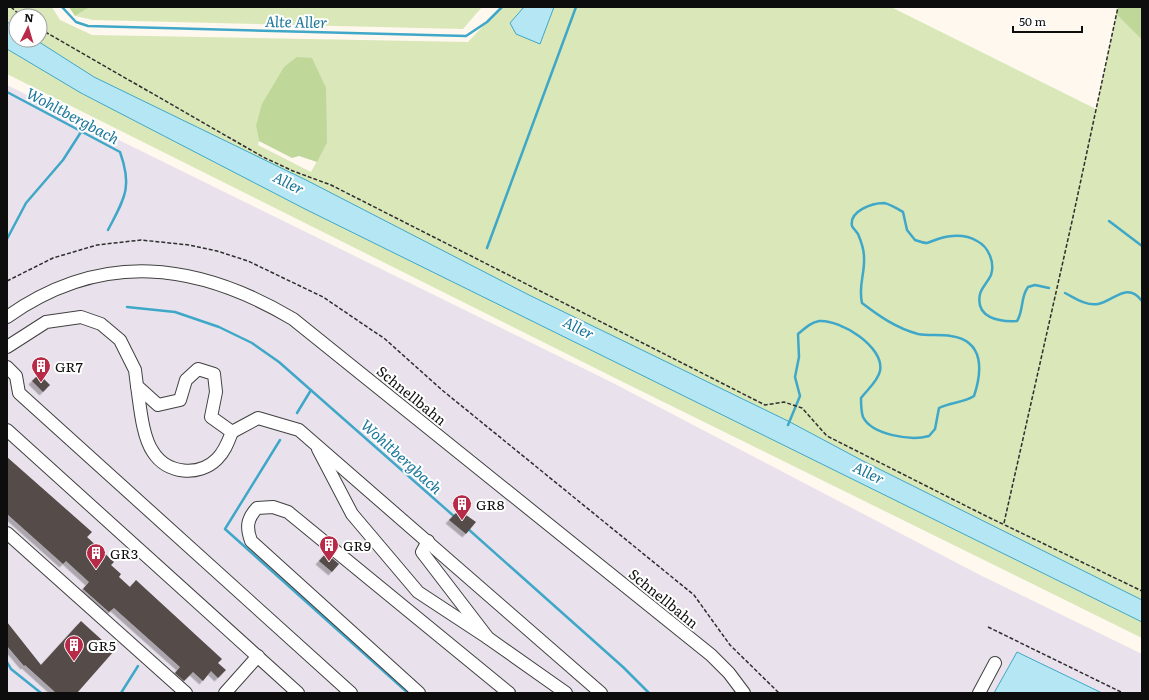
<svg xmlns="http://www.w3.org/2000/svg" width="1149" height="700" viewBox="0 0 1149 700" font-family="Literata,serif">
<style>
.industrial{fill:#e9e2ec}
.green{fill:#d9e7b9;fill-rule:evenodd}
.forest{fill:#bfd799}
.water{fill:#b5e6f4;stroke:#3fa7c8}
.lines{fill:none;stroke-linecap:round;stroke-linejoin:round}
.stream{stroke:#3fa7c8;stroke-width:2.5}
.building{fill:#554c4a;filter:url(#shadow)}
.minor-casing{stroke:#404040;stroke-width:14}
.path{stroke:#2f2f2f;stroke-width:1.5;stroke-dasharray:4 2;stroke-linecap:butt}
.minor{stroke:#fff;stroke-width:12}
.labels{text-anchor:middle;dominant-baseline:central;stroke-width:4;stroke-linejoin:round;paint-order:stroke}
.poi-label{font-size:14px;fill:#0d0d0d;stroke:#fff;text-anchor:start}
.street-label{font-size:14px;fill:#0d0d0d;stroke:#fff}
.water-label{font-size:15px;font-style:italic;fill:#1b779a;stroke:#fff}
</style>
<defs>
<filter id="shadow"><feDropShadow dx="-3.5" dy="3.5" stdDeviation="0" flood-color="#0004"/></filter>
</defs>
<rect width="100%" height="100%" fill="#fef8ee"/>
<polygon class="industrial" points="7,85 613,383 980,575 1142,654 1142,693 7,693"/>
<g class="green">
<path d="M7,7H52L60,20L92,35L468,42L501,7H891L1096,109L1116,14L1142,40V638L621,381L7,74ZM16,16H40V40H16ZM256,126L327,143L311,172L258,145L259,141Z"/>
<polygon points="90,7 482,7 463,29 93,20 75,16"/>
</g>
<g class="forest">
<polygon points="69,7 90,7 75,16"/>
<polygon points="1118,7 1142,7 1142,40 1116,14"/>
<polygon points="297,57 312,58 326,88 327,143 317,162 299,156 292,158 259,141 256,126 262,104 284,67"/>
</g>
<g class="water">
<polygon points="524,7 554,7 540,44 516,34 510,23"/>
<polygon points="7,22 16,27 16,40 36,40 94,77 308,181 529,295 790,422 863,461 1142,600 1142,622 305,209 81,93 7,49"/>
<polygon points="1017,652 1102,693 994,693"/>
</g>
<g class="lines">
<g class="stream">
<polyline points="62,7 76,22 88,26 466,36 487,22 502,7"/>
<path d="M7,92L120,152C133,188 124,199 108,230"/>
<polyline points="1109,221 1142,246"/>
<polyline points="7,239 26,203 63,160 81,132"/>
<polyline points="487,248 576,7"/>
<path d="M1065,293C1075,298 1086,306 1098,304C1114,301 1127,281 1142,301"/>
<polyline points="127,307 175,312 219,327 252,343 279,362 456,518"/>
<polyline points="297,413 311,390"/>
<path d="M788,425L800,396L795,377L799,357L798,334C805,328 810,323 819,321C840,319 885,347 880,371C878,381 867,390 861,398C861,404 861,411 863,417C872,435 911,441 929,436L935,429L939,408C951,402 963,403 974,396C982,372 985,341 951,336C940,334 929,336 918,334C896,328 879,316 862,303C858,285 865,275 864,257C864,249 861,241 858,234C856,231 853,228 852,226C849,211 872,203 884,203C890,204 898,209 903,212L907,230L915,240C918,241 923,243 927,243C930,242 935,240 938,239C951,235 965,234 977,241C989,247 995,263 991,275C988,282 982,287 980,294C975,318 999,322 1017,321C1024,310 1020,298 1028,287L1035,285L1049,288"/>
<polyline points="280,440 225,529 408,693"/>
<polyline points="467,528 623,667 649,693"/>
<polyline points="7,662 11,669 41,693"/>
<polyline points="121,693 138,666"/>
</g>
</g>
<g class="building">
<polygon points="39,374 50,385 43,392 32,381"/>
<polygon points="7,457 92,532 87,537 114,562 111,565 121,574 119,577 130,587 136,580 222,659 218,663 226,670 218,678 211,671 203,681 193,672 184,681 175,673 180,667 114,608 109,612 83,589 89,582 66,561 63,564 7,514"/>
<polygon points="459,510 476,522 466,534 449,520"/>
<polygon points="326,553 339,564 332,572 319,561"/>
<polygon points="81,621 114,651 77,693 56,693 25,665 24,666 7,646 7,622 41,665"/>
</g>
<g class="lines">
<g class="minor-casing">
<g id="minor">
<path d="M7,317C102,250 197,262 293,319L711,655L729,673L744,693"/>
<polyline points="7,347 46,322 81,317 101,324 120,340 135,370 137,386 158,405 180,400 186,380 198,369 214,374 216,392 211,417 232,432 258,418 299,430 601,693"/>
<polyline points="7,367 16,376 19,393 351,693"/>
<path d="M137,386C140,405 142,436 153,452C167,474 199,477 217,459C225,451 228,442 232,432"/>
<polyline points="7,430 298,693"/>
<polyline points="318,449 352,514 418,592 488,638"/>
<polyline points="7,533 186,693"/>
<polyline points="428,541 422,552 488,638 566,693"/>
<polyline points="225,693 258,656"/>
<path d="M419,693L251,541C246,527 247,519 257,508L273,507L288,512L509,693"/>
<polyline points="979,693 995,663"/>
</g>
</g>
<g class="path">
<polyline points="11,7 21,16"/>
<polyline points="40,29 263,157 293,171 331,185 765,405 784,402 802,408 827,436 984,515 1142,591"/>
<polyline points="7,281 53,258 97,245 141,240 189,245 217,251 248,261 323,297 385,339 442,390 694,595 730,645 779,693"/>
<polyline points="1004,523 1073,217 1118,7"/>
<polyline points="988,627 1123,693"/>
</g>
<use href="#minor" class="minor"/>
</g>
<defs>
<g id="building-pin" transform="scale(1)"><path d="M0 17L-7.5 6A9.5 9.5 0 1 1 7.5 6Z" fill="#b82b48" stroke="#fff"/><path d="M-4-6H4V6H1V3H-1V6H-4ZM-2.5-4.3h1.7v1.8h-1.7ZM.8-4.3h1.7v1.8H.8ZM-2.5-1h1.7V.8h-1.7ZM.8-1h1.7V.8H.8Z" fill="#fff"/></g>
</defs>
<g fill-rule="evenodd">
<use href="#building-pin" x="41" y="366"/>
<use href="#building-pin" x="462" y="504"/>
<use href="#building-pin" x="329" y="545"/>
<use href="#building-pin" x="96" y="553"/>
<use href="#building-pin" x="74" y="645"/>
</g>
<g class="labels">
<g class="poi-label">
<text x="55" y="366">GR7</text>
<text x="476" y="504">GR8</text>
<text x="343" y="545">GR9</text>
<text x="110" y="553">GR3</text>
<text x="88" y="645">GR5</text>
</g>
<g class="street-label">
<text transform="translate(412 395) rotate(39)">Schnellbahn</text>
<text transform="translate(664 598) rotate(39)">Schnellbahn</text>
</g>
<g class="water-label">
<text transform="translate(296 21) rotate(1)">Alte Aller</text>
<text transform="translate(73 115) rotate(28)">Wohltbergbach</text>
<text transform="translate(289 182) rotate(27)">Aller</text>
<text transform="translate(579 327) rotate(27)">Aller</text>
<text transform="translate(402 456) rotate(42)">Wohltbergbach</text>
<text transform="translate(869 472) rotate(26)">Aller</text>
</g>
</g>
<rect width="1149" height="700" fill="none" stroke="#0d0d0d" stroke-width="16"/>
<g transform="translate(28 28) rotate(5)"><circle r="19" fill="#ffffff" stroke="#9e9e9e"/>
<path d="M0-3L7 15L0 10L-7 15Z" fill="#b82b48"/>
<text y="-6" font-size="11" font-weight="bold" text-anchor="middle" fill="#0d0d0d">N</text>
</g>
<path d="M1013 26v6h69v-6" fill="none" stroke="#0d0d0d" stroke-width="2"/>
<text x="1019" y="26" font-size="12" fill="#0d0d0d" stroke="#ffffff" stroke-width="3" paint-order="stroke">50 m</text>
</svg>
